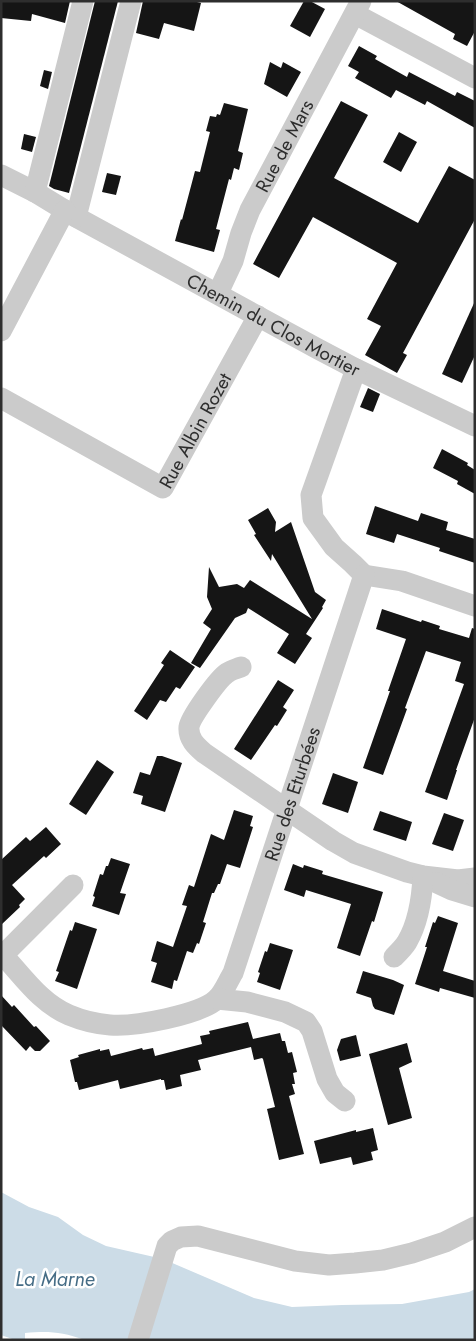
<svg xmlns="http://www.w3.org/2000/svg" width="476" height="1341" viewBox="0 0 476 1341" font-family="Jost,sans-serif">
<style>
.water{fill:#ccdce7}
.building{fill:#151515}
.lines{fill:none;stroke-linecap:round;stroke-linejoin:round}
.minor{stroke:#cbcbcb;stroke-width:21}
.labels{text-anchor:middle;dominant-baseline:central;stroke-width:5;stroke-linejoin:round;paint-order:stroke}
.street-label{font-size:19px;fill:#2e2e2e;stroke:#fff}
.water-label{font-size:20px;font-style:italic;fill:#466d86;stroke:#fff}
</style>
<rect width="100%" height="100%" fill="#fff"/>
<path class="water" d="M1,1192L29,1207L58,1217L83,1235L106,1246L163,1259L254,1298L292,1307L342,1305L402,1304L469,1292L475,1289V1340H85C61,1332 50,1331 25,1333V1340H15L1,1335Z"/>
<g class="building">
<polygon points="1,1 70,1 65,23 32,14 31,21 1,18"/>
<polygon points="95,1 118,1 69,193 54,189 49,186"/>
<polygon points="143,1 193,1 201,3 194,31 164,23 159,39 136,33"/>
<polygon points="304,1 310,1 325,9 310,37 290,26"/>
<polygon points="396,1 475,1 475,31 467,46 453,39 455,34"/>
<polygon points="359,46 377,56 375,59 407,77 409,72 455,96 457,92 475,101 475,128 427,101 425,105 396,90 391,98 355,78 359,72 348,66"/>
<polygon points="270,62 281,68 283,62 301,72 287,97 264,84"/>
<polygon points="44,70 52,72 48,89 40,86"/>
<polygon points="341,101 368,115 334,178 418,223 449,166 475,180 475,219 403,353 407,355 397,373 365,355 381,326 367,319 397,263 313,217 279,278 253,264"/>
<polygon points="224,103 248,109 238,151 243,153 239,170 234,168 231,180 229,179 216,229 220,230 214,252 175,241 181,219 182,220 195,171 200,172 210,132 206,131 210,116 216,117 217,114 220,115"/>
<polygon points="399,132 417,142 401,172 383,162"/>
<polygon points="24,134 36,137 32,152 21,149"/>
<polygon points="107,173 121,176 116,195 102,192"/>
<polygon points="475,301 475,355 462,383 442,374"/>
<polygon points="368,388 380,394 373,412 360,407"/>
<polygon points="442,449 468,463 467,465 475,470 475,494 457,484 458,481 433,468"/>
<polygon points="375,506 418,521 421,513 448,522 446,530 475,539 475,563 439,551 440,548 397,534 394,543 366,534"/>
<polygon points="268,508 276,522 275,532 291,522 315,592 326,600 322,607 323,608 306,634 312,638 295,664 277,653 289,634 248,608 246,613 235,618 200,668 191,663 211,629 203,623 212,609 207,597 209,567 219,587 237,584 244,588 250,580 312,619 272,554 271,561 254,535 256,534 248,520"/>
<polygon points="382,609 421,622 422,620 440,626 439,629 469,638 472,628 475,629 475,717 456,770 457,770 447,800 425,792 464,684 455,681 461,662 426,651 405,708 407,709 383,775 363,768 390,691 388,691 406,639 376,629"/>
<polygon points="170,650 195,667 180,689 176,687 166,702 160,700 147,720 134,711 164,665 161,663"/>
<polygon points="278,680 294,690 283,707 287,710 277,726 275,725 251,760 234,749"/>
<polygon points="157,756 162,756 182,763 165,812 141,804 143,796 133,793 140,772 150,775"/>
<polygon points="97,760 114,772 86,815 69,804"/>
<polygon points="333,773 358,782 348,813 322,804"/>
<polygon points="234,810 253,816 250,826 253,827 240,868 227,864 220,884 218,884 214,893 212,893 203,922 206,923 199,944 197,943 193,953 187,951 177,981 174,980 172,989 151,982 157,963 151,961 157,941 173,947 187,906 182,905 189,885 194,887 211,834 224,840"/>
<polygon points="380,811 412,822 406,841 373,830"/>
<polygon points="444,813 464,820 453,851 432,844"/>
<polygon points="46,827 61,844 46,858 44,856 12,885 25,899 19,905 20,907 1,925 1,860 26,837 30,841"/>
<polygon points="111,858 130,864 120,893 126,894 119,915 92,906 95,897 93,896 100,874 103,875 106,866 108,866"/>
<polygon points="293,864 303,868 304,865 323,871 322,874 383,892 374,922 372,921 360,956 337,948 351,904 306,890 304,897 284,890"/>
<polygon points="438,916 458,923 443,971 475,981 475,998 440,988 439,992 415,984 427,947 425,947 433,922 435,923"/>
<polygon points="75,922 97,929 77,989 55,981 59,972 56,971 70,930 72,931"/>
<polygon points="270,943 293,950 280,990 257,982 260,973 258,972 265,951 267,952"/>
<polygon points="363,971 393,980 404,985 394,1015 375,1009 373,1006 371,998 356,993"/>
<polygon points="1,995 12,1007 14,1005 34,1027 36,1026 50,1041 40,1051 35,1051 30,1046 26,1051 1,1025"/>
<polygon points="248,1022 253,1039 280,1033 282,1041 285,1041 288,1053 292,1052 297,1072 293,1073 295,1084 292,1084 295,1094 289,1096 304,1154 279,1160 267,1109 275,1107 263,1059 262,1058 254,1060 251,1047 198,1060 201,1070 180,1075 182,1086 166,1090 164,1080 161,1080 161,1079 120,1089 118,1080 79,1090 77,1082 75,1082 70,1060 79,1057 78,1055 100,1049 100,1051 109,1049 111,1056 142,1048 143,1050 153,1048 155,1056 202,1044 200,1036 210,1034 209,1031"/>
<polygon points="356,1035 361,1056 340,1061 337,1050 341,1039"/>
<polygon points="407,1043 412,1062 399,1068 412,1118 388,1125 369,1054"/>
<polygon points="373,1128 378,1150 371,1152 373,1160 353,1165 351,1157 320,1164 314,1141 356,1130 356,1132"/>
</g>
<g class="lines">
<g class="minor">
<polyline points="355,14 475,78"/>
<path id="s1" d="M1,175L35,192L76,217L318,349L356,369L475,426"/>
<polyline points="35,192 83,1"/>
<polyline points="76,217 131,1"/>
<path id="s2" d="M218,293L233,261L241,233L250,210L361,1"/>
<polyline points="1,331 65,210"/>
<polyline points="356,369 311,495 313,518 334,547 353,564 364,575"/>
<path id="s3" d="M1,398L163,488L258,316"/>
<polyline points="364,575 402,581 475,606"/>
<path d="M241,667C236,669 231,670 227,673C218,679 190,718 189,727C188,739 196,746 204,753L333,841L354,853L407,872L423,876L458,880L475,878"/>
<polyline points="437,883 452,890 475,897"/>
<path id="s4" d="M1,953C22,975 40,1003 69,1015C81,1020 97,1024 110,1025C134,1027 200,1015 217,999C224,992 228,981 233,973L364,575"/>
<polyline points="3,955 73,885"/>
<path d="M394,957C399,952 404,947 407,942C418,923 422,898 423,876"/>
<polyline points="217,999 247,1002 285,1012 306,1022 312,1031 327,1079 335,1093 345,1101"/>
<polyline points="138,1340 167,1246 172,1241 181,1237 198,1236 295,1261 329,1265 355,1263 383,1260 412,1253 445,1242 475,1227"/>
</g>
</g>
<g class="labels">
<g class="street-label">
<text stroke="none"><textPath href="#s2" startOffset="162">Rue de Mars</textPath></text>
<text stroke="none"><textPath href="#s1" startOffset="311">Chemin du Clos Mortier</textPath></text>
<text stroke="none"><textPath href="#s3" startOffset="251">Rue Albin Rozet</textPath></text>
<text stroke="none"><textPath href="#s4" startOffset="466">Rue des Eturbées</textPath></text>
</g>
<g class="water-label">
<text x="55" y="1279">La Marne</text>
</g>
</g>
<rect width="476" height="1341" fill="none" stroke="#2e2e2e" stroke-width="5"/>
</svg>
